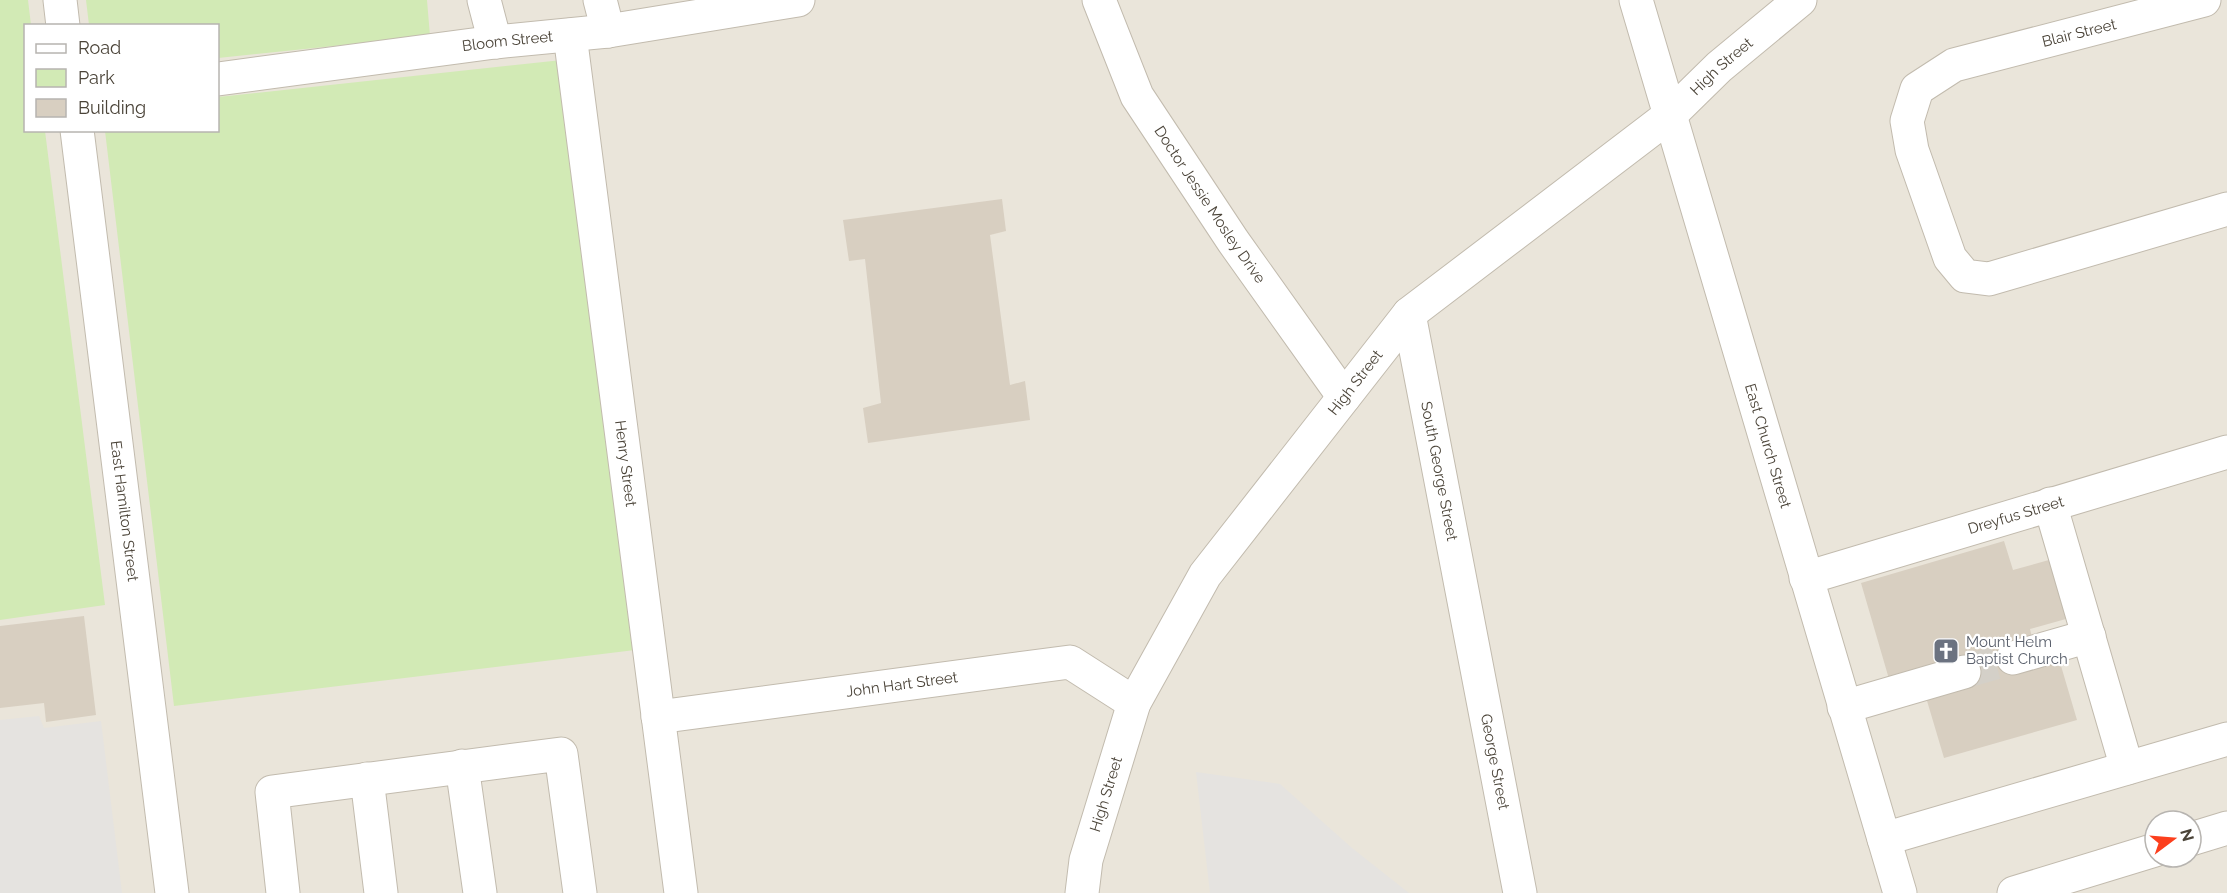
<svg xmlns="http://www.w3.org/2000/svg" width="2227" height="893" viewBox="0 0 2227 893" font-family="Raleway,sans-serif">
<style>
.residential{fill:#eae5da;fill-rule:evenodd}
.green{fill:#d2eab5}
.parking{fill:#e5e3e0}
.building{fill:#d8cfc1}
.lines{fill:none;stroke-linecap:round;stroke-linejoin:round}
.minor-tunnel{stroke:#d4d0c8;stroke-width:33;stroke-dasharray:33 16;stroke-linecap:butt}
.minor-casing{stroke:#c2bbae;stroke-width:35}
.minor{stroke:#fff;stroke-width:33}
.labels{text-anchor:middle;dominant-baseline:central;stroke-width:4.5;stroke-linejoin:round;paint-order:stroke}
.street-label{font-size:15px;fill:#4b4439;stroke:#fff}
.worship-label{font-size:15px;fill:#5b616d;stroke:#fff;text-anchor:start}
</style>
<rect width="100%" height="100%" fill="#f6f3ec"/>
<path class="residential" d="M0,0H2227V893H0ZM26,26H218V130H26ZM2155,821H2191V857H2155Z"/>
<g class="green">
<polygon points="0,0 28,0 31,25 26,26 26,130 45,131 105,605 0,620"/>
<polygon points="86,0 427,0 430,36 218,58 218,26 89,25"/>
<polygon points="562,60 635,650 174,706 105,131 218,130 218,97"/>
</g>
<g class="parking">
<polygon points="39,716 44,728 101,721 122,893 0,893 0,720"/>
<polygon points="1196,772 1280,784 1352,848 1409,893 1210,893"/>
</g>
<g class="building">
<polygon points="1002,199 1006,231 990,235 1010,385 1025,381 1030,420 868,443 863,408 881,403 865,259 849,261 843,220"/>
<polygon points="2004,541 2013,570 2056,558 2073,617 2030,629 2032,638 2059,659 2077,720 1944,758 1925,694 1889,679 1861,583"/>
<polygon points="84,616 96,715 46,722 44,703 0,708 0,626"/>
</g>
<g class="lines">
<polyline class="minor-tunnel" points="1964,672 2013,658"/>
<g class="minor-casing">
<g id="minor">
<polyline points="60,0 63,26"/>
<polyline points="484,0 495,42"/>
<polyline points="600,0 608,31"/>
<path id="s1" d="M1099,0L1137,96L1233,241L1344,397"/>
<path id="s2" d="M1636,0L1900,893"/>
<polyline points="2204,0 1954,65 1917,89 1907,121 1912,150 1950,258 1965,276 1989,279 2227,209"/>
<path id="s3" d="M570,35L681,893"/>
<path id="s4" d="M218,79L495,42L608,31L798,0"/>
<path id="s5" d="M77,130L172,893"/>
<path id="s6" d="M1409,314L1520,893"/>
<polyline points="2050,504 2127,768"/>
<path id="s7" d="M1806,578L2227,452"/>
<polyline points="2013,658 2089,636"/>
<polyline points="1844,707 1964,672"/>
<path id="s8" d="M658,717L1070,662L1134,703"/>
<polyline points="462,766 480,893"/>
<polyline points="367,779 381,893"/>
<polyline points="1884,839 2227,739"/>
<polyline points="2191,839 2227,828"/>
<polyline points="283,893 272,792 561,754 580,893"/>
<path id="s9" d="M1082,893L1086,860L1134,703L1205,575L1409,314L1669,116L1719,67L1800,0"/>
<polyline points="2014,893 2155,850"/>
</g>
</g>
<use href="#minor" class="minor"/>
</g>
<defs>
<g id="church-square" transform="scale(1.35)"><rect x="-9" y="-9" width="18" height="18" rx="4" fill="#6b7280" stroke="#fff"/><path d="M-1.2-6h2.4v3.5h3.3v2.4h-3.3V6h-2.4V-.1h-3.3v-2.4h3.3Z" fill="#fff"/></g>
</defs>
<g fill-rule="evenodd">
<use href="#church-square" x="1946" y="651"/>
</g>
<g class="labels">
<g class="street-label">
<text transform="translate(2079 33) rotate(-14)">Blair Street</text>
<text stroke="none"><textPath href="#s4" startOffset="292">Bloom Street</textPath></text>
<text stroke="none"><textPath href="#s9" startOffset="1074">High Street</textPath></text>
<text stroke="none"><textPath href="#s1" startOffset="234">Doctor Jessie Mosley Drive</textPath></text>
<text stroke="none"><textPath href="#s9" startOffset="588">High Street</textPath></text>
<text stroke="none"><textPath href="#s2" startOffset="465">East Church Street</textPath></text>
<text stroke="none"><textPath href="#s3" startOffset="432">Henry Street</textPath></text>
<text stroke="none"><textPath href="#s6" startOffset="160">South George Street</textPath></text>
<text stroke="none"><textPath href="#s5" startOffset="384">East Hamilton Street</textPath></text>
<text stroke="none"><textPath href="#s7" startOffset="219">Dreyfus Street</textPath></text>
<text stroke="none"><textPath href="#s8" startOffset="246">John Hart Street</textPath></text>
<text stroke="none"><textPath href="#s6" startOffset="456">George Street</textPath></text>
<text stroke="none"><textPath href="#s9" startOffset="102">High Street</textPath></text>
</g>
<g class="worship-label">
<text x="1966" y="642">Mount Helm<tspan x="1966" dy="17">Baptist Church</tspan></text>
</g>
</g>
<rect x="24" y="24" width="195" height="108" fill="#ffffff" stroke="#b7b4b0" stroke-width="1.5"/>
<rect x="36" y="44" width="30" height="9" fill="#ffffff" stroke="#b7b4b0" stroke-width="1.5"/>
<text x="78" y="54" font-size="18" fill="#4b4439">Road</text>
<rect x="36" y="69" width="30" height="18" fill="#d2eab5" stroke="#b7b4b0" stroke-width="1.5"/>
<text x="78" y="84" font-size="18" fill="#4b4439">Park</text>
<rect x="36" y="99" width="30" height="18" fill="#d8cfc1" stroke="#b7b4b0" stroke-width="1.5"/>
<text x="78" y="114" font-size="18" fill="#4b4439">Building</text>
<g transform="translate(2173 839) rotate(74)"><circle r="28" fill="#ffffff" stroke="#b7b4b0" stroke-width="1.5"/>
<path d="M0-4.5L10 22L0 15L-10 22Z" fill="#fc3f1d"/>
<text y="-9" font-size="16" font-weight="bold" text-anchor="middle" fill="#4b4439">N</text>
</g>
</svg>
